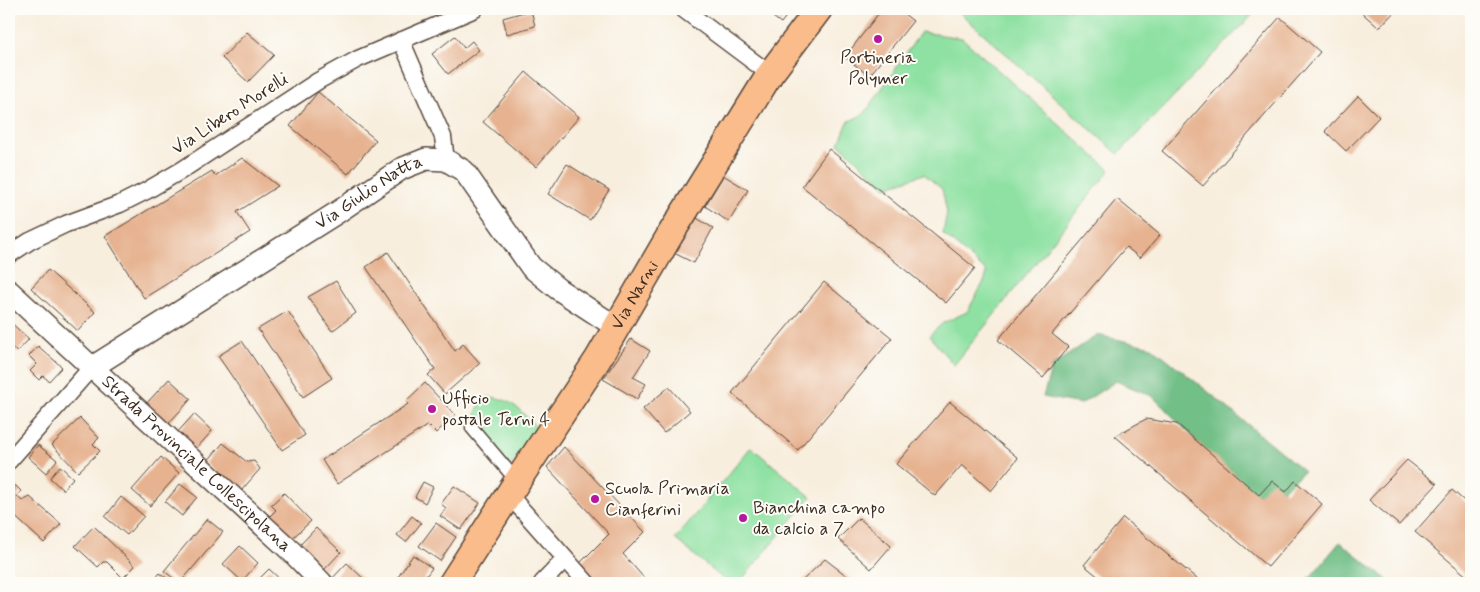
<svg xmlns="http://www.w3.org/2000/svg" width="1480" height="592" viewBox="0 0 1480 592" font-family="Mynerve,sans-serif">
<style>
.green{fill:#8ee1a2;stroke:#648660}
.forest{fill:#72bf88;stroke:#567453}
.building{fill:#e6b290}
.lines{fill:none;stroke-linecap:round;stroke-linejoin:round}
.pedestrian-casing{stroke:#57473b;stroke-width:15}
.minor-casing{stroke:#57473b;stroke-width:19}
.tertiary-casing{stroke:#57473b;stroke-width:24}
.primary-casing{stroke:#57473b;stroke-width:29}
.pedestrian{stroke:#fff;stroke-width:12}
.minor{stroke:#fff;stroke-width:16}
.tertiary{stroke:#fff;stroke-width:21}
.primary{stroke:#fabc8b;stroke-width:26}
.poi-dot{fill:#b5179e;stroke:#fdfcf7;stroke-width:2}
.labels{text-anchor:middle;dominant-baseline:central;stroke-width:4;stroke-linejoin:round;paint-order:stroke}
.poi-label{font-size:18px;fill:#3b2a1e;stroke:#fdfcf7;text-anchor:start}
.street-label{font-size:18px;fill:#3b2a1e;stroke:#fdfcf7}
</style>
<rect width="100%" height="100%" fill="#fdfcf7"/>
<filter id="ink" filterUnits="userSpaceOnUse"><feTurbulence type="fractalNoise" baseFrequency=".02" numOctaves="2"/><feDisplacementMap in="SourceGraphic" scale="10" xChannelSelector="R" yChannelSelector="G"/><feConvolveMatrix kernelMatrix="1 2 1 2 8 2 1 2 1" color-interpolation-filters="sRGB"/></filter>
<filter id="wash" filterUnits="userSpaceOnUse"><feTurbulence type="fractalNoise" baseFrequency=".0096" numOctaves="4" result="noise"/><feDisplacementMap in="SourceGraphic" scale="20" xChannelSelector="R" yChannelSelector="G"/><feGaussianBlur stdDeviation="1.12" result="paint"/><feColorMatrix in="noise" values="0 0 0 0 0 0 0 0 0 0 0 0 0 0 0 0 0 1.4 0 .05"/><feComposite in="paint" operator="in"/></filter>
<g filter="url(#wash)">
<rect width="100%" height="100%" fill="#f8eede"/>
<g class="green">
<polygon points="959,9 1258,9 1118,154 958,11"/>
<polygon points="921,32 962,38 1110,170 954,365 929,336 943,323 967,312 985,280 987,272 943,234 947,212 942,189 924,174 886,187 839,144 848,122 865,113"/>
<path d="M489,397C514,399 520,411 537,428L510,467C495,449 456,417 489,397Z"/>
<polygon points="751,447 811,497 739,583 728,583 675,539"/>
</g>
<g class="forest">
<polygon points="1097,335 1152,347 1206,390 1304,471 1270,501 1240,484 1152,396 1116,381 1081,404 1043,397 1052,366"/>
<polygon points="1340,542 1391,583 1308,583 1306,582"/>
</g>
<g id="blocks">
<g class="building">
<polygon points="762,9 792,9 781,23"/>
<polygon points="882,9 898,9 913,21 869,76 845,57"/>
<polygon points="1362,9 1397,9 1379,28 1360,11"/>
<polygon points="531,10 535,26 507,34 503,18"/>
<polygon points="1280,17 1320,52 1203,186 1162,151"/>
<polygon points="247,32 274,55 248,82 222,58"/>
<polygon points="455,36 464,48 472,41 479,50 448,74 432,54"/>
<polygon points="526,72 579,117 536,167 483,122"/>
<polygon points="318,92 376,140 348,174 290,126"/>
<polygon points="1358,96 1379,117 1346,151 1325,131"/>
<polygon points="829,149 975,268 946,303 802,186"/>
<polygon points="242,158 278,186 237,212 250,232 144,298 105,236 212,171 215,176"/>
<polygon points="567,164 609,190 590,220 548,194"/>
<polygon points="723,175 748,190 729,222 705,206"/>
<polygon points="1117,199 1160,235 1140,258 1126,247 1052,334 1068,347 1043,378 998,340"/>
<polygon points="695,217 713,228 694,263 674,253"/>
<polygon points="388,252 455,351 463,344 480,363 445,394 428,375 435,369 366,267"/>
<polygon points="48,270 95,312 78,331 31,288"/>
<polygon points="336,281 356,313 332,331 308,297"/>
<polygon points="824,282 892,338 798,450 732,393"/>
<polygon points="288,311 332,378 303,397 258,329"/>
<polygon points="9,321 29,339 17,352 9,345"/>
<polygon points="631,339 650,351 633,377 646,384 637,399 603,379"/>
<polygon points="242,341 305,435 282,450 218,356"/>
<polygon points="38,346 62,367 49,381 43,376 39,380 30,371 37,364 29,356"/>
<polygon points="169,379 191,399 167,425 145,405"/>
<polygon points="425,383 455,415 436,433 428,425 337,484 322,460 408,404 406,401"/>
<polygon points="669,387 690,411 664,433 643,409"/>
<polygon points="950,402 1018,458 991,491 962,465 935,496 896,464"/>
<polygon points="194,414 212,431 195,450 176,434"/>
<polygon points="80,418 99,438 93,444 100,451 78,472 52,445"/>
<polygon points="1146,419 1177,424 1259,495 1272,481 1286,492 1295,481 1322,504 1268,567 1115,436"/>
<polygon points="223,443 247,462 254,461 260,469 240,492 206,463"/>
<polygon points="38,445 57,460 46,473 28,457"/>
<polygon points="564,447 645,532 623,554 644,578 639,583 597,583 579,564 609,534 547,467"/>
<polygon points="161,457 179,473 150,506 132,490"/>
<polygon points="1407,460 1437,484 1399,525 1369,500"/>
<polygon points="60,466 73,478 63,490 50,478"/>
<polygon points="423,482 433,487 425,503 415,497"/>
<polygon points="180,484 197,497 182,516 165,502"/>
<polygon points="15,485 21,491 17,496 22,501 30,497 61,524 44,543 9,511 9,493"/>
<polygon points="454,486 480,503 461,530 440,516 446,508 441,504"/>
<polygon points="1452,490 1471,507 1471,575 1469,578 1415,532"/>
<polygon points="284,493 311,521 288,542 266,520 276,510 271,505"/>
<polygon points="121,497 144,516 127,535 105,517"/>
<polygon points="412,516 421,523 406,542 397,535"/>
<polygon points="859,518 891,546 871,569 838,539"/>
<polygon points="1123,518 1202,583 1106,583 1084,565"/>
<polygon points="207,519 223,532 180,583 164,571"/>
<polygon points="436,523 456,537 440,561 419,546"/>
<polygon points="94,526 135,566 123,578 107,562 103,562 98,567 75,546"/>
<polygon points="316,528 341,552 324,570 299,546"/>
<polygon points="240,546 258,563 242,581 223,564"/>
<polygon points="413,555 432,568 421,583 394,583"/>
<polygon points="825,559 856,583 807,583 803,580"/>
<polygon points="347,563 366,581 364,583 328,583"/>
<polygon points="269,569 283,582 255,583"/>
<polygon points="160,573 173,583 151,583"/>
</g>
</g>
</g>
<g filter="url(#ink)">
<use href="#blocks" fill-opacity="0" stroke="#57473b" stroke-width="1"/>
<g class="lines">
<g class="pedestrian-casing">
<polyline id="pedestrian" points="472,428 510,473 518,480"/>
</g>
<g class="minor-casing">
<g id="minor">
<polyline points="683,9 770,74"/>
<polyline points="401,40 443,137 446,160"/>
<polyline points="9,255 30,241 66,224 120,204 146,191 182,170 318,81 358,59 475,9"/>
<polyline points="9,461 91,368"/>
<polyline points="509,495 587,583"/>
<polyline points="542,583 565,559"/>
</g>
</g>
<g class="tertiary-casing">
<g id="tertiary">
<path id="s1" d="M9,291L292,552L322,583"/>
<path id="s2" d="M91,368L338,212L401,169L426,159L446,160L464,171L531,267L558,289L616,327"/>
</g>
</g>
<g class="primary-casing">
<g id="primary">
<path id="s3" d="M452,583L518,480L598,359L670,235L770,74L819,9"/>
</g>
</g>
<use href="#pedestrian" class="pedestrian"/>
<use href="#minor" class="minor"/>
<use href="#tertiary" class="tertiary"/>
<use href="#primary" class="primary"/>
</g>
</g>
<g class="poi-dot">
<circle cx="878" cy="39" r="5"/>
<circle cx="432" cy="409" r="5"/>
<circle cx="595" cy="499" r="5"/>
<circle cx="743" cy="518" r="5"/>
</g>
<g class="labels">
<g class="poi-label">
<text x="878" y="58" text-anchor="middle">Portineria<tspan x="878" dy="21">Polymer</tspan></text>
<text x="442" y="399">Ufficio<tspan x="442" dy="21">postale Terni 4</tspan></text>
<text x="605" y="489">Scuola Primaria<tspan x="605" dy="21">Cianferini</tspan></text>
<text x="753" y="508">Bianchina campo<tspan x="753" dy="21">da calcio a 7</tspan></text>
</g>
<g class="street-label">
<text transform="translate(230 114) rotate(-33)">Via Libero Morelli</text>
<text stroke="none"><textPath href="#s2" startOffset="329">Via Giulio Natta</textPath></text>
<text stroke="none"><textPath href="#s3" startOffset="341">Via Narni</textPath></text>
<text stroke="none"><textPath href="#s1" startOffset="255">Strada Provinciale Collescipolana</textPath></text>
</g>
</g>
<rect width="1480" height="592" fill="none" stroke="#fdfcf7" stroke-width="30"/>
</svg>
